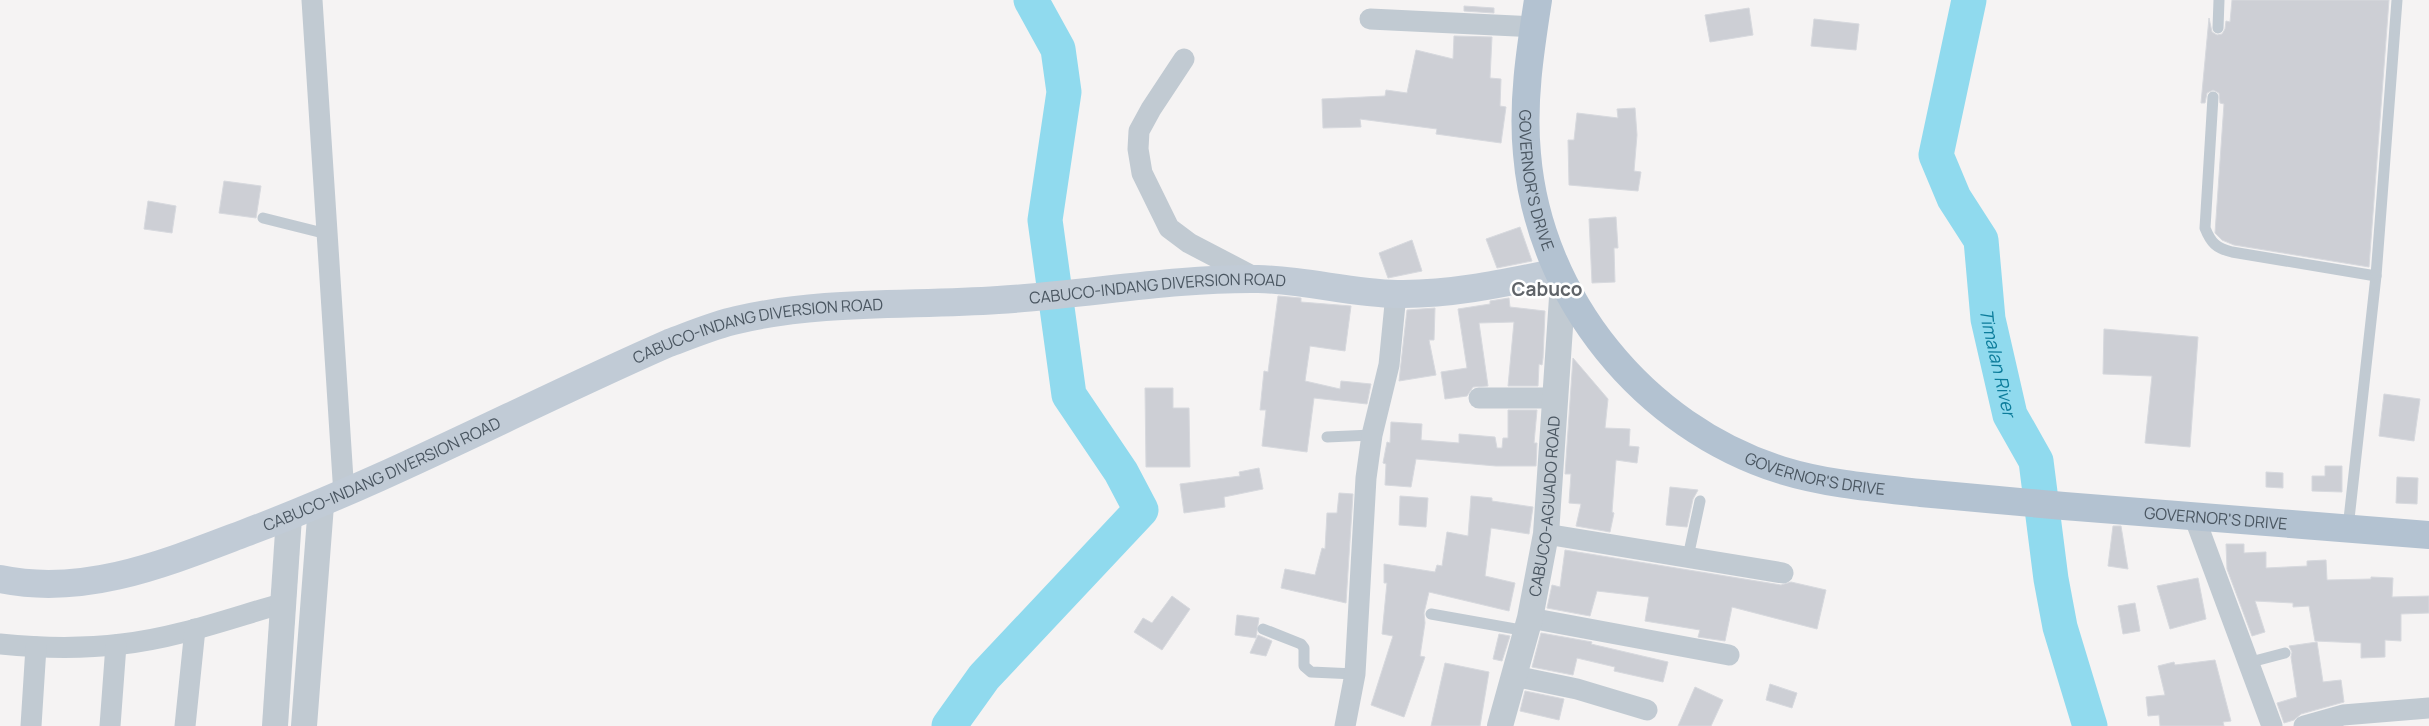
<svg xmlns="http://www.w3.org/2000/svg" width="2429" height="726" viewBox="0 0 2429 726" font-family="Manrope,sans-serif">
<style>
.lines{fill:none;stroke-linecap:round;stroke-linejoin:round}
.river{stroke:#90daee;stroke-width:35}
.building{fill:#cdcfd5;stroke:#d7d9de}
.service{stroke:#c1cad2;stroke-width:11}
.minor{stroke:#c1cad2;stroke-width:21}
.tertiary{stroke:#c1cad2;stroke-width:26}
.secondary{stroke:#c1cbd6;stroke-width:28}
.primary{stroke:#b3c2d1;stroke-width:28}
.labels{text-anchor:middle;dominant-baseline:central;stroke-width:5;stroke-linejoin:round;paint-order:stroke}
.street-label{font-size:16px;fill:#4a5661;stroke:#fff}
.water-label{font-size:18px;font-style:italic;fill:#0c7c9b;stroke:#fff}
.quarter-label{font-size:19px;font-weight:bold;fill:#5f6368;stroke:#fff}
</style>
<rect width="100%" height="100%" fill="#f5f3f3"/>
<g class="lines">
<g class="river">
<path id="s1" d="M1969,0L1936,155L1954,198L1981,240L1988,319L2010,415L2036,461L2051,579L2060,627L2090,726"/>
<polyline points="949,726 984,677 1141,510 1121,472 1069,395 1045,220 1064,92 1058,49 1031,0"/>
</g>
</g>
<g class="building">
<polygon points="2232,0 2389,0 2369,267 2234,245 2222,240 2215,233 2224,104 2220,103 2219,93 2213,90 2207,93 2205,103 2201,103 2209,18 2212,32 2217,35 2222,34 2225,29 2226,21 2230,22"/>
<polygon points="1464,6 1494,8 1494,13 1464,11"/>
<polygon points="1749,8 1753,35 1710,42 1705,15"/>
<polygon points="1814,19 1859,24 1856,50 1811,46"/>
<polygon points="1454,36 1492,37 1490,78 1501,79 1500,106 1506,107 1501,143 1436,134 1437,129 1360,119 1361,127 1323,128 1322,99 1385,96 1386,90 1407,93 1416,50 1453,59"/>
<polygon points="1635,108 1637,135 1634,171 1641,172 1638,191 1569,185 1568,140 1574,140 1577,113 1618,118 1617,109"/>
<polygon points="224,181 261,186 256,218 219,213"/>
<polygon points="148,201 176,206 172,233 144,229"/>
<polygon points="1616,217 1618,248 1614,248 1615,282 1592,283 1589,219"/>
<polygon points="1520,227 1532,261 1497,268 1486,239"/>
<polygon points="1412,240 1422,271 1388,278 1379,253"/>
<polygon points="1278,296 1301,298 1301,302 1351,306 1345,351 1310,346 1305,381 1340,389 1341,381 1371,384 1367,404 1314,398 1307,452 1262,446 1266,410 1260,410 1264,371 1268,372"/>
<polygon points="1509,298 1510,307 1545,311 1543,358 1542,365 1539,364 1538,386 1508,386 1514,322 1479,323 1488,386 1473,387 1467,396 1445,399 1441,372 1467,368 1458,309 1490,304 1490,301"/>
<polygon points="1435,308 1434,340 1429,340 1436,375 1399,381 1407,310"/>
<polygon points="2104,329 2198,337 2190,447 2145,443 2152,376 2103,374"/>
<polygon points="1573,358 1608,399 1605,428 1630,429 1629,446 1639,447 1637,463 1616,460 1612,512 1614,513 1610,532 1576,526 1581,504 1569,503 1571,474 1565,474"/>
<polygon points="1145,388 1173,388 1173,408 1189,408 1190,467 1146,467"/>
<polygon points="2384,394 2420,399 2414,441 2379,436"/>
<polygon points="1508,410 1537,410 1534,443 1537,443 1536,466 1496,466 1416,459 1411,487 1385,485 1386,464 1383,463 1387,442 1390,443 1391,422 1422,424 1421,440 1459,443 1459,434 1495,437 1497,448 1502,448 1503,438 1508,438"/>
<polygon points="2325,466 2342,466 2342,492 2312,491 2312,476 2325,476"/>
<polygon points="1259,468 1263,489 1224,497 1225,507 1184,513 1180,484 1240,476 1239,472"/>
<polygon points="2266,472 2283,473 2283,488 2266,487"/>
<polygon points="2397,477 2418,478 2417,504 2396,503"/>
<polygon points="1670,487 1698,490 1693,499 1687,527 1666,525"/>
<polygon points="1339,493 1353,494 1346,603 1281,588 1285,569 1315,575 1322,548 1325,549 1327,513 1337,513"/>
<polygon points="1400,496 1428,498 1426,527 1399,525"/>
<polygon points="1471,496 1492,498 1492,501 1533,507 1529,534 1491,528 1485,576 1515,583 1509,611 1429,592 1424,613 1425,623 1420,656 1425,657 1404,717 1371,705 1393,636 1382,634 1387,583 1384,583 1384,564 1435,572 1437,565 1442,566 1447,532 1468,536"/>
<polygon points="2113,526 2121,526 2128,569 2108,566"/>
<polygon points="2226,544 2244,544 2244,553 2266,552 2266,568 2307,566 2307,561 2326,560 2327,580 2371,579 2371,577 2393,578 2392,597 2429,596 2429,613 2401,614 2401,641 2385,640 2385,657 2361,658 2361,643 2315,641 2309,606 2293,607 2293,603 2255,601 2265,632 2252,636 2227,569"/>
<polygon points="1565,550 1781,585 1791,582 1826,590 1817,629 1732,607 1725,641 1698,637 1700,630 1645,621 1649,597 1597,591 1590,616 1547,608 1552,585 1560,587"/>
<polygon points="2198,578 2206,619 2170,629 2157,586"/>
<polygon points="1172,596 1190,609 1162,650 1134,632 1143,618 1152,623"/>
<polygon points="2135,603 2140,631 2123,634 2118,606"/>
<polygon points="1237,615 1259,618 1256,638 1235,635"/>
<polygon points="1541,633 1592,642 1591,644 1668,662 1663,682 1614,671 1615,667 1577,658 1573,675 1532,667"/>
<polygon points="1499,634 1510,636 1502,661 1493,659"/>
<polygon points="1258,635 1272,641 1266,656 1250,653"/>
<polygon points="2317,642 2323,682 2341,680 2344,702 2301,714 2294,720 2284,723 2277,703 2297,697 2291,657 2292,652 2289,646"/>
<polygon points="2215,660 2231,721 2223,722 2224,726 2160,726 2159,715 2148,716 2146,697 2165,695 2158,666 2174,662 2175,665"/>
<polygon points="1445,663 1489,672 1480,726 1431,726"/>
<polygon points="1770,684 1797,693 1792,708 1766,700"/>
<polygon points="1695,687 1723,700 1711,726 1678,726"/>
<polygon points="1525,691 1564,699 1559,720 1520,711"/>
</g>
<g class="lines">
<g class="service">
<polyline points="2218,28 2219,0"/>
<path d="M2213,97L2205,228C2211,243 2216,248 2232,252L2376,276"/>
<polyline points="263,218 327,234"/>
<polyline points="1327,437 1372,435"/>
<polyline points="2348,528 2376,276 2397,0"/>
<polyline points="1688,557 1700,501"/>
<polyline points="1431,614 1527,631"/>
<polyline points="1263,629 1301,644 1304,648 1304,666 1311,672 1355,674"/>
<polyline points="2247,663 2285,653"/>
</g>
<g class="minor">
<polyline points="312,0 344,495"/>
<polyline points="1370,19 1534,27"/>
<polyline points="1184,59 1151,109 1139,131 1138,149 1142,173 1169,228 1189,243 1256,278"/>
<polyline points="1479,398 1556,398"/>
<polyline points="2194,516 2272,726"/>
<polyline points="1546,534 1783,573"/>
<polyline points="1530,618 1729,655"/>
<path d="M0,644C40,648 82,649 122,644C177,638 231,618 284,603"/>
<polyline points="1514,676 1577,689 1647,710"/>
<polyline points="31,726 36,647"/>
<polyline points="110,726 116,645"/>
<polyline points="185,726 195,629"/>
<polyline points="1345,726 1355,674 1366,478 1372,435 1389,365 1396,294"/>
<polyline points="2304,726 2343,715 2429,708"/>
</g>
<g class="tertiary">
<polyline points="275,726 289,517"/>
<polyline points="304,726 321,505"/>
<path id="s2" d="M1500,726L1530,618L1546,534L1563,283"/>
</g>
<path class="secondary" id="s3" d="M0,579C85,597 166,563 245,533C390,479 527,405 669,343C691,335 714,325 737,320C822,300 911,306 998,300C1085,295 1171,278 1258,279C1305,280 1351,293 1397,294C1451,295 1505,283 1558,272"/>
<path class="primary" id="s4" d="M1538,0C1530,51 1522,103 1527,154C1539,298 1644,427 1781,470C1826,484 1875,488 1921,493C1969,497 2016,502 2064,506C2185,516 2307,525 2429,535"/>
</g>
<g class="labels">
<g class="street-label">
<text stroke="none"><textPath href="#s4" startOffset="182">GOVERNOR'S DRIVE</textPath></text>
<text stroke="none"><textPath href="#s3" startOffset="1212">CABUCO-INDANG DIVERSION ROAD</textPath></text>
<text stroke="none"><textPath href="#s3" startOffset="808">CABUCO-INDANG DIVERSION ROAD</textPath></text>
<text stroke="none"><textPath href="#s4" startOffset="618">GOVERNOR'S DRIVE</textPath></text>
<text stroke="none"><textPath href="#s3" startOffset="402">CABUCO-INDANG DIVERSION ROAD</textPath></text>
<text stroke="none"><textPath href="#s2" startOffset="225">CABUCO-AGUADO ROAD</textPath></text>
<text stroke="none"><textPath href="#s4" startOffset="1022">GOVERNOR'S DRIVE</textPath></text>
</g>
<g class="water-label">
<text stroke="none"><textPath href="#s1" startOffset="379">Timalan River</textPath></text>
</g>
<g class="quarter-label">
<text x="1547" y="289">Cabuco</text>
</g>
</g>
</svg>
